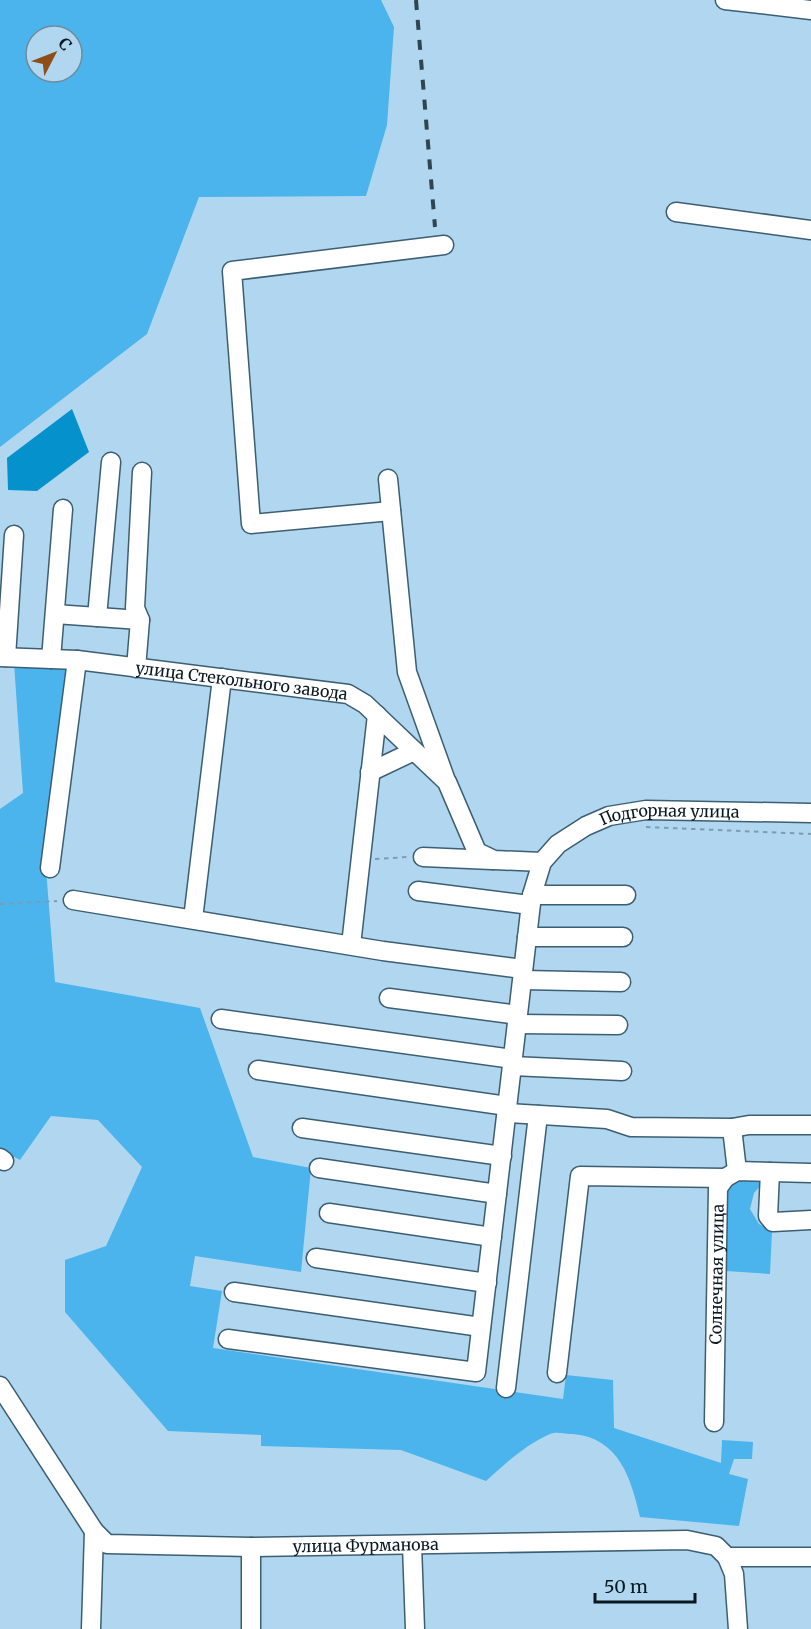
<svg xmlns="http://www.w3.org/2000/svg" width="811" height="1629" viewBox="0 0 811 1629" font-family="Merriweather,serif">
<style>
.green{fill:#4bb4ec;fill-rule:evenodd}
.water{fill:#0591cb}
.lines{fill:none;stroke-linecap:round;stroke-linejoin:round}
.minor-casing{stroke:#3b5e73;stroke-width:21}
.path{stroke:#7d9cb0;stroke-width:2;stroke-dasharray:4.5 4.5;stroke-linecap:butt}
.minor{stroke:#fff;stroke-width:18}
.rail{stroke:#314551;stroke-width:4;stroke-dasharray:10 10;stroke-linecap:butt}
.labels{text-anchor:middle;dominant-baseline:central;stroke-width:6;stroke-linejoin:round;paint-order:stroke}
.street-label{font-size:16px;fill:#0a1821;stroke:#b0d7ef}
</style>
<rect width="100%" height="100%" fill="#b0d7ef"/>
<g class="green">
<path d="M0,0H381L394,27L387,125L366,196L199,197L147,334L0,447ZM36,36H72V72H36Z"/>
<path d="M14,663L69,665L46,869L55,982L200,1008L253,1157L311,1168L301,1272L195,1256L190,1286L222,1291L213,1348L563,1399L566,1375L613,1380L614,1428L721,1463L722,1440L753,1442L752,1459H734L729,1474L748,1479L739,1526L640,1517C631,1478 619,1438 573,1434C566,1434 556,1431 550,1434C525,1445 506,1463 486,1481L401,1450L261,1446V1435L168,1431L65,1312V1260L106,1246L142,1167L98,1120L51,1116L20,1160L0,1149V809L23,793Z"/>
<path d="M760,1177L762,1184L754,1193L750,1209L759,1224L772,1231L770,1274L726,1271L727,1193C736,1178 744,1178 760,1177Z"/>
</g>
<polygon class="water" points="72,409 89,452 37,491 8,490 7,458"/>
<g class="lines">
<g class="minor-casing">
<g id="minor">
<polyline points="725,0 811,10"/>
<polyline points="676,212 811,230"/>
<polyline points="388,479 407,672 445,778"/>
<polyline points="391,511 251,524 232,271 444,245"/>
<polyline points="55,614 140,620"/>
<polyline points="97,617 111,462"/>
<path id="s1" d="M0,657L77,660L348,694L365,704L447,782L477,852L494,860L542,862"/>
<polyline points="6,657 14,535"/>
<polyline points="51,659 63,509"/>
<polyline points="136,668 140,620 135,608 142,472"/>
<polyline points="370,772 414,751"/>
<polyline points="423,857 492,860"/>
<polyline points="50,868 77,660"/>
<polyline points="418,891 530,905"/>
<polyline points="532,895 626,895"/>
<polyline points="73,900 383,951 523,969"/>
<polyline points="193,919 222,678"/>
<polyline points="527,937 623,937"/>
<polyline points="351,945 377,715"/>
<polyline points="523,980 621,982"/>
<polyline points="389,998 518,1015"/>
<polyline points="221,1019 513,1059"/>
<polyline points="517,1024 618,1025"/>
<polyline points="512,1066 622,1071"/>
<polyline points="258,1070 507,1106"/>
<polyline points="507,1113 607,1119 631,1127 732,1128 737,1171"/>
<polyline points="302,1128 502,1156"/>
<polyline points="732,1128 749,1125 811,1125"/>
<polyline points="0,1158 4,1161"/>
<polyline points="319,1168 497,1194"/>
<polyline points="770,1172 768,1216 773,1222 811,1220"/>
<polyline points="329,1213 492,1237"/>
<polyline points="316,1258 487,1283"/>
<polyline points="234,1292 481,1327"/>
<path id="s2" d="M228,1339L476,1372L532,895L542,862L558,844L586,826L609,816L646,810L811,813"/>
<polyline points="557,1373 580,1176 725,1178"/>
<path id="s3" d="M0,1386L94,1531L107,1544L251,1547L687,1540L716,1546L727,1557H811"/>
<polyline points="506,1388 538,1115"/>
<path id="s4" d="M714,1422L718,1188L725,1178L737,1171L811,1173"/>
<polyline points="412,1545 415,1629"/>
<polyline points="727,1557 734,1574 738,1629"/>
<polyline points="91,1629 94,1531"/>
<polyline points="251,1629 251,1547"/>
</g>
</g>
<g class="path">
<polyline points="646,827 811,834"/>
<polyline points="375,859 408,857"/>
<polyline points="0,904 57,901"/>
</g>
<use href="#minor" class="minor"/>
<polyline class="rail" points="416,0 435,227"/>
</g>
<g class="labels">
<g class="street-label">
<text stroke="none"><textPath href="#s1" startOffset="243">улица Стекольного завода</textPath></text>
<text stroke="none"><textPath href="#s2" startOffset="908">Подгорная улица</textPath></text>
<text stroke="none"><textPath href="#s4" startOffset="148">Солнечная улица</textPath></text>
<text stroke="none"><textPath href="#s3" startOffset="450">улица Фурманова</textPath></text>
</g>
</g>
<g transform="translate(54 54) rotate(48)"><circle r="28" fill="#b0d7ef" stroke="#6e8b9d" stroke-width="1.5"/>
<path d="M0-4.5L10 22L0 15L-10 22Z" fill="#8e4e18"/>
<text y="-9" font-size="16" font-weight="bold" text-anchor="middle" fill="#0a1821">С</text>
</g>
<path d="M595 1593v9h100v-9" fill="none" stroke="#0a1821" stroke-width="3"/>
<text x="604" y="1593" font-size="18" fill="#0a1821" stroke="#b0d7ef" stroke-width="4.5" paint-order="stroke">50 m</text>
</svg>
